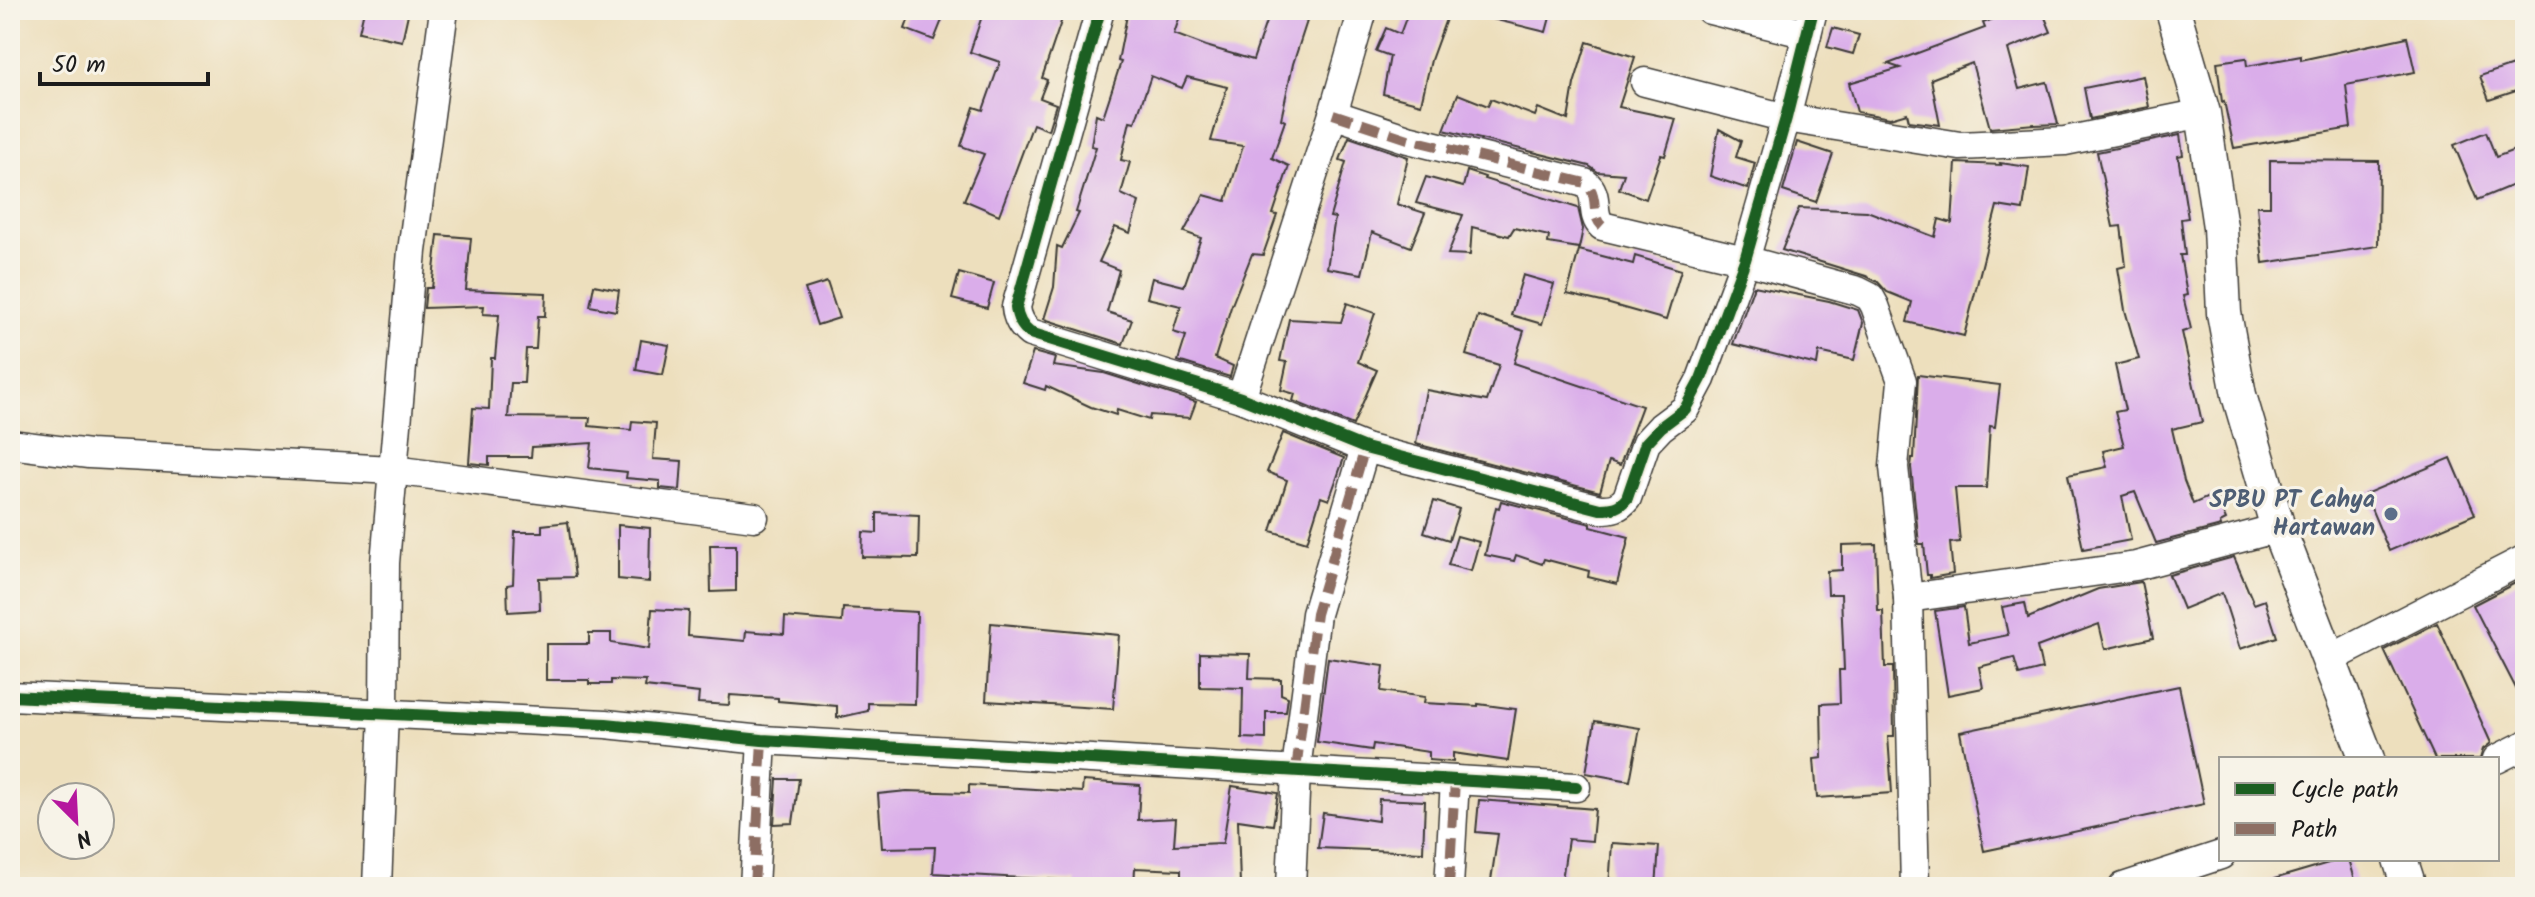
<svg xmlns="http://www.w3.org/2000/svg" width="2535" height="897" viewBox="0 0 2535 897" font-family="Kalam,sans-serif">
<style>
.building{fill:#daadea}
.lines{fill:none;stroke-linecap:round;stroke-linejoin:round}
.minor-casing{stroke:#3b3934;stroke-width:31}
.tertiary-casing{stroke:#3b3934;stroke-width:37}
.minor{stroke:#fff;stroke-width:28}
.tertiary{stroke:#fff;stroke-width:34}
.quiet{stroke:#8d6e63;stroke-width:10;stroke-dasharray:20 10;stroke-linecap:butt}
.cycleway-casing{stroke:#f7f3e8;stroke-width:17}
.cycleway{stroke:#1b5e20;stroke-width:12}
.service-dot{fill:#5c6f8a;stroke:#f7f3e8;stroke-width:3}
.labels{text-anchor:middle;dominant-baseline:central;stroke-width:6;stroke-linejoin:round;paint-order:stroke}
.service-label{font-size:24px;font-weight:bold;fill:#4e5e75;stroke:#f7f3e8;text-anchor:end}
</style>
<rect width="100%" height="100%" fill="#f7f3e8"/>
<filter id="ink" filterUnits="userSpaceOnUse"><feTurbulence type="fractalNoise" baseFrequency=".0125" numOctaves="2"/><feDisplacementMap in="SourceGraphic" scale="16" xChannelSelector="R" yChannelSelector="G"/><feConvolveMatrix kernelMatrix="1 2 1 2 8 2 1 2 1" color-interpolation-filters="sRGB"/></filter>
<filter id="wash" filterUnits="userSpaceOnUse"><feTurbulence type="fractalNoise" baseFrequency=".006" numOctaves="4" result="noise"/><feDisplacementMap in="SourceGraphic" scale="32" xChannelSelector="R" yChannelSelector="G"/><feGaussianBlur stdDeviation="1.8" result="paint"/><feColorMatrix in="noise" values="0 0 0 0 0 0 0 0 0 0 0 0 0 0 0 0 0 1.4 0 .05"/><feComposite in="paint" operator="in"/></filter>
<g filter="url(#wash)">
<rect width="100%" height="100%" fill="#eddfbd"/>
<g id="blocks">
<g class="building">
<polygon points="364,10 389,10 408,14 402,41 359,32"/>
<polygon points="912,10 946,10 934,40 905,29"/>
<polygon points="984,10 1065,10 1042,78 1047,80 1040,98 1056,104 1048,130 1033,124 999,215 964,200 984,154 961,146 974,107 983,110 1000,62 970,52"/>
<polygon points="1128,10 1182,10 1174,34 1206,46 1253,60 1270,10 1307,21 1293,64 1281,119 1285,121 1272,158 1289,166 1273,214 1277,215 1263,255 1252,254 1231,307 1215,358 1233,366 1230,377 1178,361 1186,336 1173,332 1181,306 1147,298 1152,278 1184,286 1201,238 1184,232 1204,195 1226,201 1243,146 1211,141 1227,87 1187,77 1182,88 1151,76 1135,122 1130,121 1121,160 1130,162 1121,194 1139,202 1130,233 1115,227 1099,262 1119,270 1107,312 1132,320 1123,344 1044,319 1054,287 1057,246 1062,248 1079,213 1076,212 1096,147 1091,146 1096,114 1103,117 1121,62 1118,61"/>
<polygon points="1409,10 1421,10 1446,19 1431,60 1421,104 1383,94 1390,56 1376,51 1386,28 1400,34"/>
<polygon points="1484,10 1552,10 1546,32 1484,17"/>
<polygon points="2016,10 2042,10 2051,32 2008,49 2019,89 2047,82 2058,124 2034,125 2034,124 1990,128 1972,63 1931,79 1940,125 1909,121 1907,113 1890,118 1857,112 1849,83 1900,68 1888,64 1985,28 1983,23"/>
<polygon points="1833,28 1859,35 1853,54 1827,47"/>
<polygon points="2407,37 2415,72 2346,85 2351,128 2234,148 2224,101 2222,102 2217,62 2246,58 2247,66 2301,56 2301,60"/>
<polygon points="1587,42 1635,57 1619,107 1676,119 1665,156 1661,155 1646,199 1619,189 1624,174 1598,172 1589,166 1444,130 1458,94 1488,106 1491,99 1535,116 1538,108 1568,120 1574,84"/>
<polygon points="2525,61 2525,88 2489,100 2480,76"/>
<polygon points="2143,76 2149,107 2090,119 2084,88"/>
<polygon points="1719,129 1741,141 1736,157 1755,163 1748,189 1710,176"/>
<polygon points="2486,132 2496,157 2525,146 2525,180 2477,200 2454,145"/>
<polygon points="2180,135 2183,155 2178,156 2188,218 2181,219 2185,255 2180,255 2187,295 2183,296 2191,329 2182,332 2202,422 2172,429 2184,481 2193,504 2215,494 2226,520 2220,523 2221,526 2156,543 2135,492 2122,496 2131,540 2083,549 2068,475 2107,467 2103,451 2124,446 2115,412 2125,410 2115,365 2139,359 2125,310 2118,268 2126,266 2121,226 2113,227 2097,152"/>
<polygon points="1349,137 1408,157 1397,204 1425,213 1411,247 1372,232 1362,274 1327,268 1335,218 1330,217 1346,162 1340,160"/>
<polygon points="1797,142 1833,154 1816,202 1783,191"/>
<polygon points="2270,160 2379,161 2378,246 2263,263 2257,206 2270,206"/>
<polygon points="1956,163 2001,165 2000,163 2029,167 2023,210 1997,206 1964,336 1907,322 1912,302 1887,292 1878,282 1866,276 1782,250 1799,208 1867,211 1935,237 1939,219 1952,223"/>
<polygon points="1467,171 1485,177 1484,179 1578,208 1583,229 1579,248 1548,243 1549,236 1514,228 1509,236 1472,227 1470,255 1448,254 1463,215 1416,203 1426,177 1463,187"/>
<polygon points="438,235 471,238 466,290 546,293 545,316 538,316 536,349 526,349 524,383 511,383 508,417 590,418 589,426 631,430 632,421 656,423 653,459 682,461 680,490 660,488 660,481 626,478 627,472 589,468 592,443 532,447 531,457 489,457 489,465 469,463 473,408 489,409 491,358 495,358 499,315 483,314 484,306 424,308 426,288 432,288"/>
<polygon points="1579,250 1633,264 1635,256 1681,270 1666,320 1606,303 1567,294"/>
<polygon points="959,273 994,283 987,308 952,299"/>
<polygon points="1523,275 1554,284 1542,324 1511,315"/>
<polygon points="827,282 839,318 817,325 805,289"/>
<polygon points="594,285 619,290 616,311 590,306"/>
<polygon points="1754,286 1829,301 1858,310 1863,323 1854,360 1819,352 1817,365 1733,344"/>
<polygon points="1347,303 1375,313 1358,362 1377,370 1353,425 1293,401 1295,394 1281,390 1287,362 1280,361 1289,319 1341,322"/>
<polygon points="1478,316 1524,331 1514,363 1642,406 1620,465 1609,461 1600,492 1416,444 1426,390 1487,401 1499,365 1466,355"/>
<polygon points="641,340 669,345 663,375 636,370"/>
<polygon points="1033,352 1055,358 1053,366 1104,373 1196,402 1190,418 1150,415 1149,420 1117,410 1116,415 1091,407 1046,386 1045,390 1023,383"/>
<polygon points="1918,375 2000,385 1995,427 1990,426 1986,488 1955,488 1960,542 1950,543 1953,574 1930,578 1930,575 1927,575 1924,544 1919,544 1911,467 1912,458 1914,458"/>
<polygon points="1283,433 1344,458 1329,500 1321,497 1307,542 1271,531 1287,480 1267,472"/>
<polygon points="2451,458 2475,514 2389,551 2365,494"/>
<polygon points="1434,501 1459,509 1449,540 1424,532"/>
<polygon points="1501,501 1591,524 1591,527 1629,537 1617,584 1588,577 1589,571 1544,559 1542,564 1516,555 1514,561 1485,555 1496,507 1499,508"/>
<polygon points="877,513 919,515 918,558 862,557 863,532 877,533"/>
<polygon points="568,522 575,577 539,578 540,610 508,612 507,585 513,584 515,532 542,532 542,525"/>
<polygon points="618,525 650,528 649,582 618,579"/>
<polygon points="1457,536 1479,542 1471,571 1448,565"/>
<polygon points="1876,544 1878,611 1883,611 1885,667 1893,667 1894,736 1888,736 1892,793 1817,798 1814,759 1822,758 1821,704 1840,703 1839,670 1844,670 1841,594 1828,594 1827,571 1842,570 1842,545"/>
<polygon points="710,545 736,545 736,591 711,592"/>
<polygon points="2234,557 2254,604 2265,600 2277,637 2240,649 2222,593 2183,609 2169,575"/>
<polygon points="2525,578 2525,706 2473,605"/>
<polygon points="2141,582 2153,638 2105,649 2099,624 2037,647 2042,669 2019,675 2014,658 1979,667 1983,688 1948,695 1935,611 1964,607 1969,643 2008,635 2002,607 2025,603 2028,618 2098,589"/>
<polygon points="843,608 917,612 915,704 868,703 868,711 837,718 837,706 778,701 778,698 730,695 729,705 698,703 699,693 645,687 646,681 611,680 611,684 589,684 589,680 546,680 546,644 589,644 589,633 611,633 611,643 649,649 652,609 689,611 688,636 745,641 746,631 784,634 785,617 842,622"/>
<polygon points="991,623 1119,635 1113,709 986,701"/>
<polygon points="2437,623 2491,743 2483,749 2480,759 2435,759 2384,650"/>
<polygon points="1200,653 1250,654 1249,678 1281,679 1281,694 1288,697 1286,712 1266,712 1266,739 1242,738 1243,688 1200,687"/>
<polygon points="1328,658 1384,666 1381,691 1425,697 1424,703 1478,706 1478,704 1516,709 1508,761 1453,753 1453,762 1429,760 1429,752 1373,744 1372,750 1317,742"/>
<polygon points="2179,686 2204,804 1984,851 1960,732"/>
<polygon points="1595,721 1640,728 1630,781 1586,773"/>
<polygon points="777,779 799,779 793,823 774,824"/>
<polygon points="1083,781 1140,785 1138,820 1176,818 1174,845 1223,843 1232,786 1278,793 1273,825 1238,820 1240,885 1181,886 1181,870 1135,868 1134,887 1076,887 1076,881 933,873 935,847 882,848 878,794 907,791 969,793 969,785 1082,792"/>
<polygon points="1379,799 1425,801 1423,852 1318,848 1323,813 1378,821"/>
<polygon points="1479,800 1595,809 1592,841 1568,839 1561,887 1490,887 1498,834 1476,832"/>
<polygon points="1612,843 1659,846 1656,887 1609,887"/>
<polygon points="2342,859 2349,859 2357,887 2265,887 2264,882"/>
</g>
</g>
</g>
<g filter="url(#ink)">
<use href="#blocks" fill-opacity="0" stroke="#3b3934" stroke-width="2"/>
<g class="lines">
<g class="minor-casing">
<g id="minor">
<path d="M1100,10L1016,307C1017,318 1021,326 1030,333L1241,398L1365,448L1600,509C1612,509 1619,508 1627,498L1646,443L1661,427L1685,409L1701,379L1745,260L1786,118L1813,10"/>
<polyline points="1710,10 1807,34"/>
<polyline points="1645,82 1786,118 1960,146 2065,141 2203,113"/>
<path d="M1333,114L1408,139L1585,183C1601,195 1589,214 1602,226L1745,260L1858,291L1870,297L1875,306L1902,381L1894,467L1908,598L1915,887"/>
<polyline points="1241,398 1333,114 1363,10"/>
<polyline points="10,444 89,454 393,470 754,517"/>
<polyline points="1908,598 2136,566 2278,528"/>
<polyline points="2330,659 2525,559"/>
<polyline points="10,696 606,724 762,740 1576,787"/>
<polyline points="2497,759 2525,745"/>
<polyline points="377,887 384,713 385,563 412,251 444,10"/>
<polyline points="754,887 762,740"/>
<polyline points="1291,887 1296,770 1316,614 1365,448"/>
<polyline points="1449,887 1455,780"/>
<polyline points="2123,887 2221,855"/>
</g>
</g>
<g class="tertiary-casing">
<g id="tertiary">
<polyline points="2173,10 2203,113 2220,227 2224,313 2239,395 2278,528 2367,759"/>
<polyline points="2400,859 2409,887"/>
</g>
</g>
<use href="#minor" class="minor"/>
<use href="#tertiary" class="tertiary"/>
<g class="quiet">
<path d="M1333,114L1408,139L1585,183C1601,195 1589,214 1602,226"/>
<polyline points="1296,770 1316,614 1365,448"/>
<polyline points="754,887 762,740"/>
<polyline points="1449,887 1455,780"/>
</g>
<g class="cycleway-casing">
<g id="cycleway">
<path d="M1100,10L1016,307C1017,318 1021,326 1030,333L1241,398L1365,448L1600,509C1612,509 1619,508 1627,498L1646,443L1661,427L1685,409L1701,379L1745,260L1786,118L1813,10"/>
<polyline points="10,696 606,724 762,740 1576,787"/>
</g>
</g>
<use href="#cycleway" class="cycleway"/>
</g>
</g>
<circle class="service-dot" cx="2391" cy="514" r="8"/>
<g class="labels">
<g class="service-label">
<text x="2375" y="500">SPBU PT Cahya<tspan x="2375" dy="28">Hartawan</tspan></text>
</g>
</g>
<rect width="2535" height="897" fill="none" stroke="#f7f3e8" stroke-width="40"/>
<rect x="2219" y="757" width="280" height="104" fill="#f7f3e8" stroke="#9f9d96" stroke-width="2"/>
<rect x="2235" y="783" width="40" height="12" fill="#1b5e20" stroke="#9f9d96" stroke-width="2"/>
<text x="2291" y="797" font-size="24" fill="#1c1c1c">Cycle path</text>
<rect x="2235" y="823" width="40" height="12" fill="#8d6e63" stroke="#9f9d96" stroke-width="2"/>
<text x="2291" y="837" font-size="24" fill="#1c1c1c">Path</text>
<g transform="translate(76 821) rotate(156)"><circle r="38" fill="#f7f3e8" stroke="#9f9d96" stroke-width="2"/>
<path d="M0-6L14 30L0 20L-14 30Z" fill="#b5179e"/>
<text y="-12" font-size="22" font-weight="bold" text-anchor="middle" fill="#1c1c1c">N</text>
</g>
<path d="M40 72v12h168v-12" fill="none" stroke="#1c1c1c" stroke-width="4"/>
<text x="52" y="72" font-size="24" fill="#1c1c1c" stroke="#f7f3e8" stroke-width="6" paint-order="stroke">50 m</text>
</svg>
